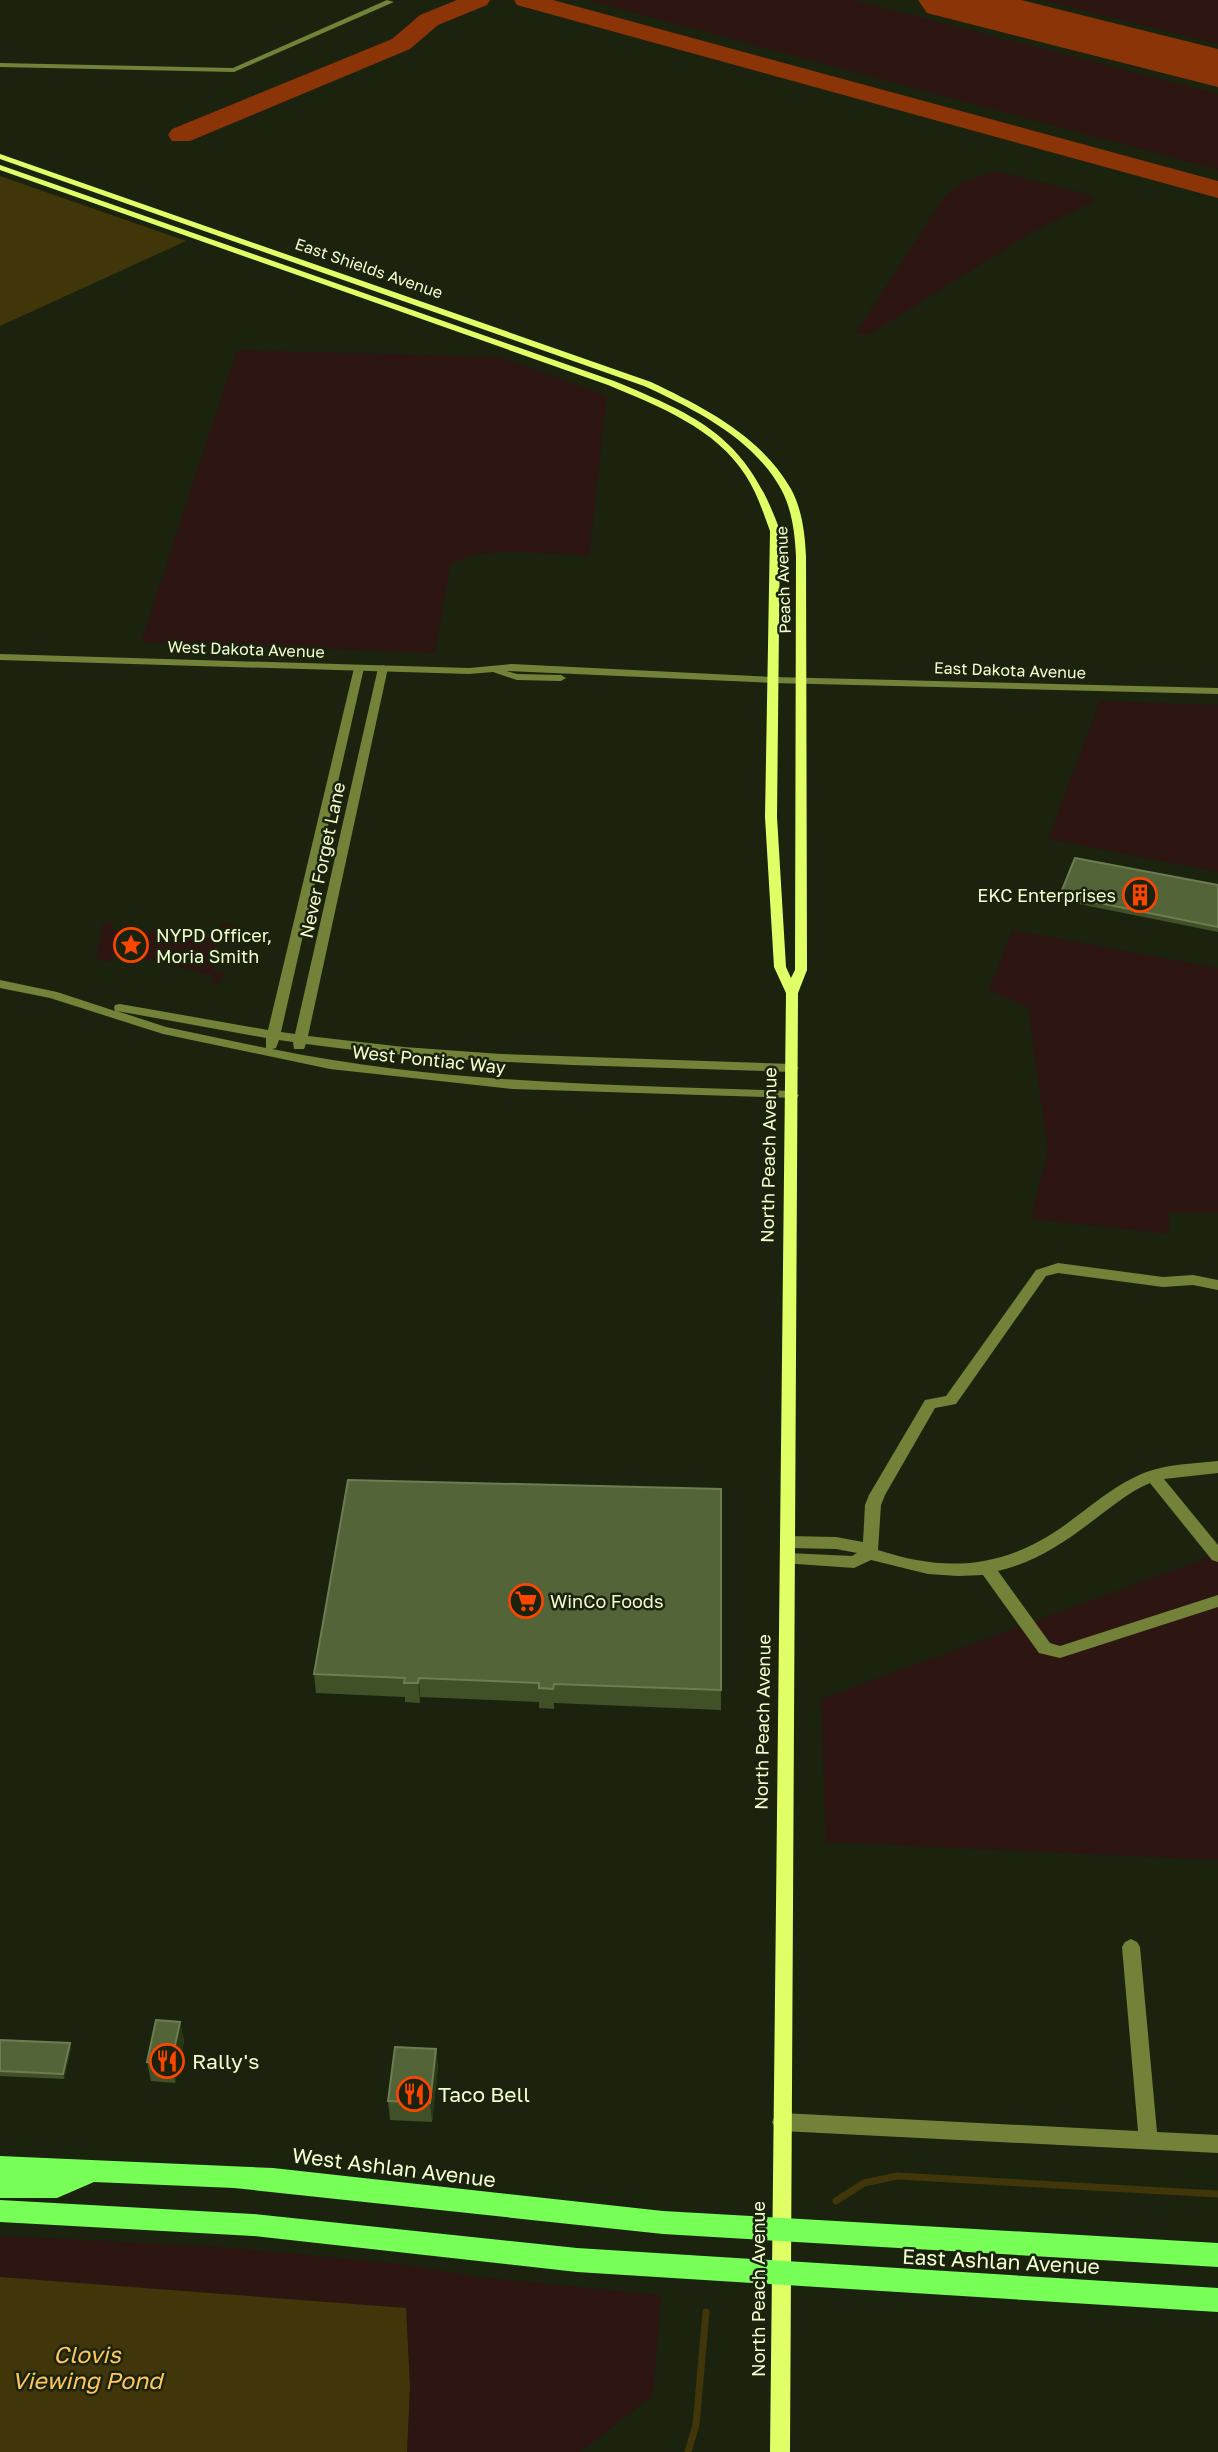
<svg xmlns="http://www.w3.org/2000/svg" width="1218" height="2452" viewBox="0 0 1218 2452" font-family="'Golos Text',sans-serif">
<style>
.green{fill:#2d1511}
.water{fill:#403609}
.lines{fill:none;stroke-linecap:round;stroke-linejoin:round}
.stream{stroke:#403609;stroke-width:7}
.taxiway{fill:#8b3407;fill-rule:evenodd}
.runway{fill:#8b3407;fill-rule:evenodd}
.minor{fill:#728238;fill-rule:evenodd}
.tertiary{fill:#728238;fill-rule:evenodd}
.secondary{fill:#e0ff67;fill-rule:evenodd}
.primary{fill:#77ff57;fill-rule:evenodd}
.wall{fill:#415127}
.shaded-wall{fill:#2a3715}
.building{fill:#546439;stroke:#6d7c51;stroke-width:2}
.labels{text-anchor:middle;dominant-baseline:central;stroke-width:5;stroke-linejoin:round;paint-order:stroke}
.far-street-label{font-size:16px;fill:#f1ffd0;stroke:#1b230e}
.street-label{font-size:18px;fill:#f1ffd0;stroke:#1b230e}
.poi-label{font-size:18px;fill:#f1ffd0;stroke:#1b230e;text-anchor:start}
.near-poi-label{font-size:21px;fill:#f1ffd0;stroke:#1b230e;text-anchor:start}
.near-street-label{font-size:21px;fill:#f1ffd0;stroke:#1b230e}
.near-water-label{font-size:23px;font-style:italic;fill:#ffc65e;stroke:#1b230e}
</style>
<rect width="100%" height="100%" fill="#1b230e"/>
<g class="green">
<polygon points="587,0 853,0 1218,94 1218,170"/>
<polygon points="1041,0 1218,0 1218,44"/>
<polygon points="996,171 1087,194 1095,200 1029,234 870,334 855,334 945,196 961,183"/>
<path d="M237,350L501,357L607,396L589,556C553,555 476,543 450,566L435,653L141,642Z"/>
<polygon points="1100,701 1218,705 1218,872 1048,839"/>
<polygon points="107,922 113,922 111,930 216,934 221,924 230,923 239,927 238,929 222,929 213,971 226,972 219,984 209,983 214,976 118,953 111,962 96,958 103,924"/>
<polygon points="1012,930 1218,968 1218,1213 1168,1213 1170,1234 1030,1219 1048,1152 1028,1007 989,990"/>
<polygon points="1218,1554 1218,1860 826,1842 821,1699"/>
<polygon points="0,2236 207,2246 309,2255 401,2264 479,2277 661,2295 653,2396 580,2452 0,2452"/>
</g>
<g class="water">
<polygon points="0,176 186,241 0,326"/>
<polygon points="0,2277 406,2308 410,2386 407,2452 0,2452"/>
</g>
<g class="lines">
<g class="stream">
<polyline points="836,2201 864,2183 897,2176 1218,2194"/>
<polyline points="688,2452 696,2425 706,2312"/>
</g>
<g class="taxiway">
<polygon points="457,0 490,0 487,5 438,25 410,49 190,141 172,141 168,135 172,129 392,39 420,15"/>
<polygon points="514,0 553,0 1218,181 1218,198 517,5"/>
</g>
<polygon class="runway" points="918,0 1021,0 1218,49 1218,87 927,13"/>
<g class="minor">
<polygon points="387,0 394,2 234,72 0,67 0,63 233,68"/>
<path d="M359,665L364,668L281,1032L295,1034L378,668L383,665L388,668L308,1036L404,1047L501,1054L792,1064L799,1068L792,1072C630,1066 467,1066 306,1044L304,1049H294L293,1042L279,1040L276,1048L272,1049C443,1084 618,1085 792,1091L799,1095L797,1098L512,1089L330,1069L163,1034L50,998L0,988V980L57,992L115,1011L114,1008L115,1005L120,1004L268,1030L354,668ZM117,1011L266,1038V1048L166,1027Z"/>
<path d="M1058,1263L1163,1277L1193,1275L1218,1280V1290L1193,1285L1163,1287L1058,1273L1046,1276L956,1404L935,1408L885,1495L881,1505L878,1550C947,1573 1005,1568 1065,1525C1087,1509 1110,1489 1135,1477C1160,1464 1190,1464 1218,1461V1473L1164,1479L1218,1545V1562L1212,1560L1150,1483C1131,1491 1115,1504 1099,1516C1068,1540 1037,1562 998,1571L1050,1643L1060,1646L1218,1595V1607L1060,1658L1039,1653L983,1575L958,1576L928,1574L871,1560L854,1568L782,1563L780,1559L782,1555L788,1553L852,1556L857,1553L836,1549L788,1548L782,1546L780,1542L782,1538L788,1536L836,1537L863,1542L865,1505L869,1495L925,1400L946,1396L1036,1270Z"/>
<polygon points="1131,1939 1137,1942 1140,1947 1157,2132 1218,2135 1218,2153 782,2131 775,2128 772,2122 775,2116 782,2113 1138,2131 1122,1947 1125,1942"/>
</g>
<polygon class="tertiary" points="0,654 469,668 512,664 773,677 1218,688 1218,694 773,683 506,671 517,674 561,675 566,678 561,681 517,680 493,672 469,674 0,660"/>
<path class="secondary" d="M0,154L651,382C703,407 761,436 791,489C802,509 805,534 806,557L807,970L798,993L790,2452H770L786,993L774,967L765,817L770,531C763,512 757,493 746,476C716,428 658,406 608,385L0,170V165L614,381C701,417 747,438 780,531L777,817L786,967L791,978L795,970L796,557C795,534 792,509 781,489C753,438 694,409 644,386L0,159Z"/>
<g class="primary">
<polygon points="0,2156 273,2168 663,2211 1218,2243 1218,2267 663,2234 234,2188 94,2182 57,2198 0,2198"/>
<polygon points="0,2200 253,2214 577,2248 1218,2288 1218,2312 577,2272 253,2236 0,2222"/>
</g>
</g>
<g class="wall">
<polygon points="1218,885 1218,932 1059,900 1060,895"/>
<polygon points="314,1674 721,1690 721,1710 554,1703 554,1709 539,1708 539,1702 420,1697 420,1703 405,1702 405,1697 316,1693"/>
<polygon points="180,2022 184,2041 175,2083 151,2081 147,2062"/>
<polygon points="0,2040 70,2043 71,2048 64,2079 0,2076"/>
<polygon points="436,2049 438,2068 432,2122 390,2120 388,2101"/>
</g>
<g class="shaded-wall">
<polygon points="419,1678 420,1697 420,1703 418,1683"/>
<polygon points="180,2022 184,2041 175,2083 171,2064"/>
<polygon points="70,2043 71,2048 64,2079 63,2074"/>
<polygon points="436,2049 438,2068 432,2122 430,2103"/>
</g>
<g class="building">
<polygon points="1075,858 1218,885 1218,927 1060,895"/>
<polygon points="348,1480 721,1489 721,1690 554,1684 553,1689 539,1688 539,1683 419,1678 418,1683 404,1683 405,1678 314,1674"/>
<polygon points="156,2020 180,2022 171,2064 147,2062"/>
<polygon points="0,2040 70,2043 63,2074 0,2071"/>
<polygon points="395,2047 436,2049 430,2103 388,2101"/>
</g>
<defs>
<g id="building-ring" transform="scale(1.75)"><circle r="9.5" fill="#1b230e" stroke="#fb4600" stroke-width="1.5"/><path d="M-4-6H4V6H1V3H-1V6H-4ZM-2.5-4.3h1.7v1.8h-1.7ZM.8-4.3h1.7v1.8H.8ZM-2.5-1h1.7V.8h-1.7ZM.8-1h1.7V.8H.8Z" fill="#fb4600"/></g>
<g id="sight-ring" transform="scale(1.75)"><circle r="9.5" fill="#1b230e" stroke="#fb4600" stroke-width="1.5"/><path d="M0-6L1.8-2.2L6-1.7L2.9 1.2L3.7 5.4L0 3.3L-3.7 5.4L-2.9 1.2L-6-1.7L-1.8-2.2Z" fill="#fb4600"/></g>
<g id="supermarket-ring" transform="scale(1.75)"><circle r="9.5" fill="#1b230e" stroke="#fb4600" stroke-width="1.5"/><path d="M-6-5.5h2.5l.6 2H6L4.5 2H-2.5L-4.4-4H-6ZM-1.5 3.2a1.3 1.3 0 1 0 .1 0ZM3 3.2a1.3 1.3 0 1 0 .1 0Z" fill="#fb4600"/></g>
<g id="restaurant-ring" transform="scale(1.75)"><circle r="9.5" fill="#1b230e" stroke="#fb4600" stroke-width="1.5"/><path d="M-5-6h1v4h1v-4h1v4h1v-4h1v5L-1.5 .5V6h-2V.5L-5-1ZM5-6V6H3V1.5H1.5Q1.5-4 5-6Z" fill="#fb4600"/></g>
</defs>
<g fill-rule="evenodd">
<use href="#building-ring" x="1140" y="895"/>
<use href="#sight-ring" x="131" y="945"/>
<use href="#supermarket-ring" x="526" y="1601"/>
<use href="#restaurant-ring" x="167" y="2061"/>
<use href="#restaurant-ring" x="414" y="2094"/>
</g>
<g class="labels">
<g class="far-street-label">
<text transform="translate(369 268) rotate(19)">East Shields Avenue</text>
<text transform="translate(783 580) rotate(-92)">Peach Avenue</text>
<text transform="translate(246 649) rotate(2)">West Dakota Avenue</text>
<text transform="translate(1010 670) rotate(2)">East Dakota Avenue</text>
</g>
<g class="street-label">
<text transform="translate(322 860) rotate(-78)">Never Forget Lane</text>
<text transform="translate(429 1059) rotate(6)">West Pontiac Way</text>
<text transform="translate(768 1155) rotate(-89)">North Peach Avenue</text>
<text transform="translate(762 1722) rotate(-89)">North Peach Avenue</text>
<text transform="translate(758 2289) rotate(-90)">North Peach Avenue</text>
</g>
<g class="poi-label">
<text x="1116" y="895" text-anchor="end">EKC Enterprises</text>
<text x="156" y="935">NYPD Officer,<tspan x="156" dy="21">Moria Smith</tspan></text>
<text x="550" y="1601">WinCo Foods</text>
</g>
<g class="near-poi-label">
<text x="192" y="2061">Rally's</text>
<text x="438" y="2094">Taco Bell</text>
</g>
<g class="near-street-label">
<text transform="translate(394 2167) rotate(7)">West Ashlan Avenue</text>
<text transform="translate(1001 2261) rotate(3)">East Ashlan Avenue</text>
</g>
<g class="near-water-label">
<text x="87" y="2354">Clovis<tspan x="87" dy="26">Viewing Pond</tspan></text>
</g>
</g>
</svg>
